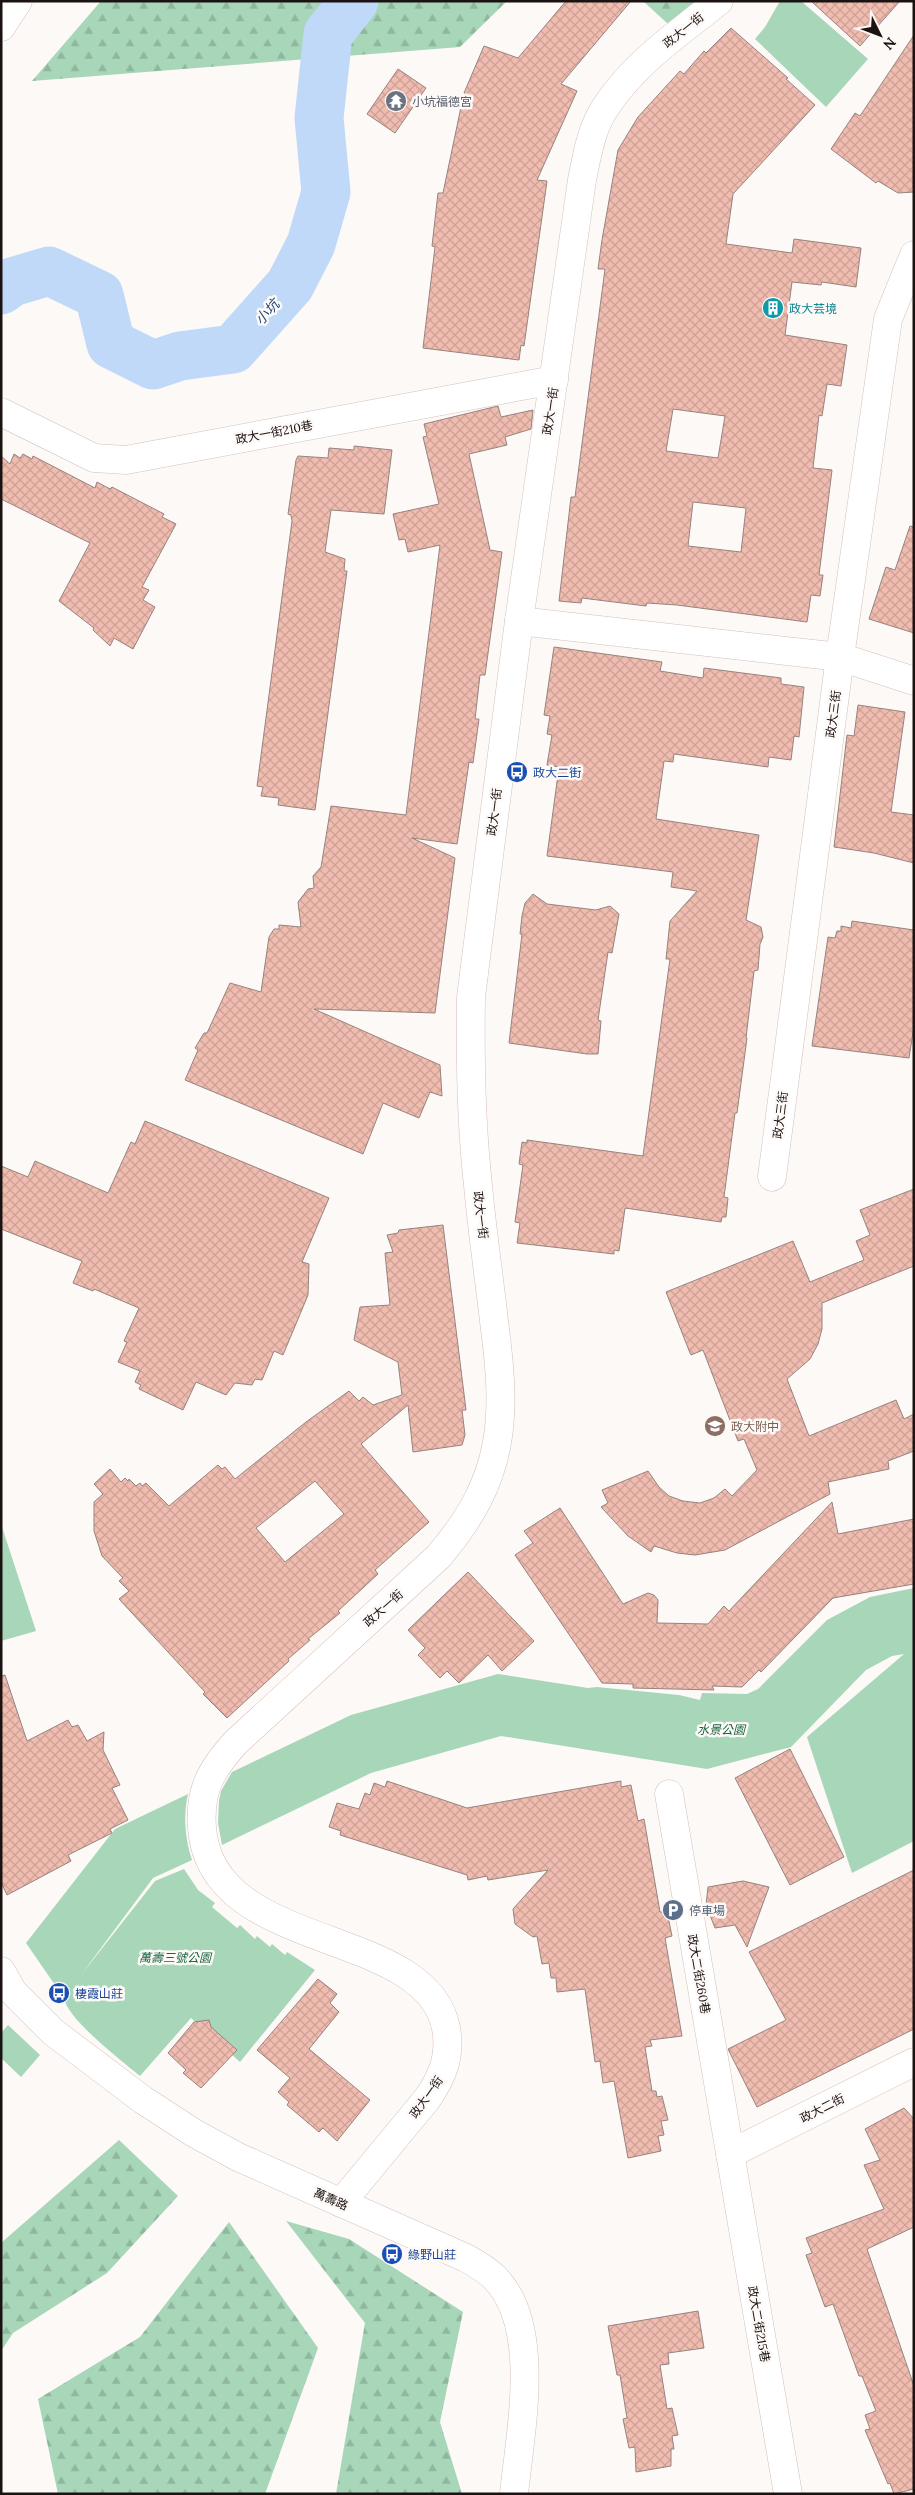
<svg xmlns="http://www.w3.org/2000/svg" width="915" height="2495" viewBox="0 0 915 2495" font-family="Lora,'Noto Sans TC',serif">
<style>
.green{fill:#a7d6b9}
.forest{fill:url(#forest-firs)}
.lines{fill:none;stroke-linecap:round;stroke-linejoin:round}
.river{stroke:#c0d9f9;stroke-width:49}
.building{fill:url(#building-cross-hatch);stroke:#97837e;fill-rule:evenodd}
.minor-casing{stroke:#d5c0b9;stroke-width:29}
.tertiary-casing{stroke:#d5c0b9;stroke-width:29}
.minor{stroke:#fff;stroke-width:28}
.tertiary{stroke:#fff;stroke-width:28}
.labels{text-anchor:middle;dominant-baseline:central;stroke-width:5;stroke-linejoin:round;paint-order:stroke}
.street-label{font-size:12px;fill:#1b1311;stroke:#fdf9f7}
.worship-label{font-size:12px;fill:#5b616d;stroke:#fdf9f7;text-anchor:start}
.culture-label{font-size:12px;fill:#0d838f;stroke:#fdf9f7;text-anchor:start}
.transit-label{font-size:12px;fill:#164399;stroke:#fdf9f7;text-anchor:start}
.education-label{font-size:12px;fill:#785e54;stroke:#fdf9f7;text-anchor:start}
.park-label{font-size:12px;font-style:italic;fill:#1a6642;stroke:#fdf9f7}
.service-label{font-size:12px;fill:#4e5e75;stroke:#fdf9f7;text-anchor:start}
.water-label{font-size:14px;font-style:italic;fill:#1e4778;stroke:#fdf9f7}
</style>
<defs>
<pattern id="forest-firs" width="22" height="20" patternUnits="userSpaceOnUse" patternTransform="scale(1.25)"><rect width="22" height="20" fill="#a7d6b9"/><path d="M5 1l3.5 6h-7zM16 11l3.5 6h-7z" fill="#8fb79e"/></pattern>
<pattern id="building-cross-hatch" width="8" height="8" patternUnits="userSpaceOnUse" patternTransform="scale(1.25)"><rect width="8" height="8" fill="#f1bcb0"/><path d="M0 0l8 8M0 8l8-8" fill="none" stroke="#cea196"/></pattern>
</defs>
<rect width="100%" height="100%" fill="#fdf9f7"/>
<g class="green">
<polygon points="780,1 801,1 868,59 826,107 755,39 765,27"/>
<polygon points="1,1524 36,1631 1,1641"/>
<polygon points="914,1588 914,1841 852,1873 807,1737 904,1654 892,1656 866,1670 791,1747 707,1769 501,1736 371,1773 222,1845 218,1823 219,1801 221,1791 232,1772 351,1715 498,1674 588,1688 597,1687 679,1695 700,1700 702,1693 747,1694 758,1689 827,1620 870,1597"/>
<path d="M188,1794C183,1815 185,1839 192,1860L153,1878L81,1975L155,1881L184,1869L198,1890L215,1903L212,1907L237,1928L240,1925L255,1939L257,1936L270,1947L272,1944L285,1955L287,1952L315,1970L240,2062L191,2018L140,2076C122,2061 67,2019 64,1998L26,1943L115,1829Z"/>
<polygon points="8,2025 40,2055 21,2077 1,2058 1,2033"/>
</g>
<g class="forest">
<polygon points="101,1 507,1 460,47 32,81"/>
<polygon points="643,1 695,1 668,24"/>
<polygon points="119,2140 178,2196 107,2273 13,2333 1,2351 1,2243"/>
<polygon points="286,2221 349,2239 463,2312 440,2422 462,2494 336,2494 365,2323"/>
<polygon points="229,2222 318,2348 265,2494 58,2494 38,2399 140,2337"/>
</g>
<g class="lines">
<polyline class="river" points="1,290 12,282 49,271 99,295 111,344 153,365 180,356 233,349 290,285 311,244 326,192 319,118 328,34 354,1"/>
</g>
<g class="building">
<polygon points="566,1 631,1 561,84 577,91 537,180 547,181 524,346 521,345 519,360 423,348 435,247 432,246 438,193 443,193 461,107 467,94 464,93 484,46 518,58"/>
<polygon points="811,1 900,1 860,46"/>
<path d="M731,28L788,78L786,79L815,105L733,194L726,244L792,253L794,239L861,248L856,287L822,282L821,285L792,282L785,335L847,345L841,386L827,384L822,416L819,415L813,468L832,470L819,575H823L820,596L811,595L807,622L677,605L647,603L646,606L582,598L581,603L559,601L571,497H575L605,269H598L602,240L618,150L638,117L680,71L684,74L704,51L706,53ZM673,409L725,416L718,458L666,451ZM693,502L746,508L741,552L688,546Z"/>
<polygon points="914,35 914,192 898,193 878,181 876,183 831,149 855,113 860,116"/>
<polygon points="398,69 426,88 395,133 367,114"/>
<polygon points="498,406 501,417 533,410 531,429 505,437 507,445 469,454 490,550 502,552 485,675 480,675 475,719 479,719 473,763 469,762 458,838 457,844 412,838 455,858 435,1013 314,1009 440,1065 442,1096 430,1092 419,1118 383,1103 363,1154 185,1080 198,1050 195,1048 204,1033 207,1033 230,983 261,992 269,937 274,929 279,929 279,925 301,927 298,902 308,889 314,888 313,876 321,867 331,806 406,815 440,545 408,552 405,539 399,540 393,514 439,504 423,437 427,436 424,424"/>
<polygon points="354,446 392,450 384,514 331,510 325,552 345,559 344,571 347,571 315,810 278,805 279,798 261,796 263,787 257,786 292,521 291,515 288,514 296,460 298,456 328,458 329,448 354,450"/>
<polygon points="14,454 20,458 23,454 32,459 33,456 95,488 97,482 110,489 112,487 164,514 162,517 176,524 142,587 149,590 143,600 155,607 133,649 114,638 110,646 93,630 94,628 59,601 90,543 1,499 1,456 10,464"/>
<polygon points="910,526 914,527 914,633 869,619 886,567 895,570"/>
<polygon points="554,647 662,662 660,671 703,678 704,668 781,678 781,684 804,687 799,737 794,736 791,760 769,757 768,767 674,754 673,762 664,761 656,819 759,835 746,920 761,927 763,937 760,944 758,970 754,971 746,1038 747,1038 737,1113 735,1113 724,1197 728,1198 726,1217 722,1217 721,1222 625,1208 619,1251 614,1250 614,1254 517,1243 520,1223 515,1222 523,1165 519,1164 522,1142 527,1143 527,1140 643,1156 670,959 666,959 670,921 697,891 671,887 673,872 547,856 559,767 547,765 552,735 547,734 550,716 544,715"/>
<polygon points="858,705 905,712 891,812 914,815 914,863 874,853 834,847 847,735 854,736"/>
<polygon points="533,894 547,904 596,910 610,906 619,914 612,953 608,952 598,1020 601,1021 598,1054 587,1054 509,1043 522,934 520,934 522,916 525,903"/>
<polygon points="852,921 914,930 914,1026 909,1058 812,1046 828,937 835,938 837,931 841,931 841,926 851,928"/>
<polygon points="145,1121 329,1198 302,1262 309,1264 308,1295 283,1355 274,1351 262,1380 255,1379 252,1385 235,1383 226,1395 196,1382 183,1410 139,1389 141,1385 135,1382 140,1371 118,1362 127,1342 124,1341 139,1308 94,1289 93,1291 73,1283 82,1261 1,1229 1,1166 28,1177 35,1161 108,1193 131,1142 135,1144"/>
<polygon points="914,1189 914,1266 822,1303 822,1329 818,1344 810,1359 787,1379 809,1436 896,1400 904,1419 914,1414 914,1451 888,1461 889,1469 828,1482 830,1494 725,1550 695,1555 677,1553 654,1546 651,1552 628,1536 601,1507 608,1503 602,1490 648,1471 659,1487 669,1496 683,1501 700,1503 714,1498 725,1489 732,1496 757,1470 744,1439 738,1441 703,1350 691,1355 690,1353 666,1292 793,1241 810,1282 864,1260 856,1241 870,1235 860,1210"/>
<path d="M443,1225L466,1410H462L465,1435L462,1445L413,1452L408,1405L361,1444L429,1522L375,1570L378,1574L338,1611L340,1613L308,1639L310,1640L288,1659L289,1661L227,1718L203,1694L205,1692L119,1599L129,1591L119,1581L123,1578L102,1556L94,1531V1502L103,1494L94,1484L110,1469L121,1482L125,1478L128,1481L129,1479L136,1486L140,1483L142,1486L146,1483L169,1506L218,1465L222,1469L225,1467L235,1479L306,1422L349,1391L359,1401L363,1397L373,1405L402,1395L398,1362L354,1340L360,1307L390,1305L385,1253L393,1252L387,1235L398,1233L399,1230ZM315,1481L344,1514L285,1562L256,1528Z"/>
<polygon points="832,1502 838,1534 914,1519 914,1584 833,1598 761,1672 759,1670 742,1687 712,1686 714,1690 633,1688 633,1684 602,1683 515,1555 533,1543 524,1531 560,1508 623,1604 648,1593 654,1595 658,1600 657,1623 708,1624 724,1606 729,1611"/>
<polygon points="468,1572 534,1641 502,1671 488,1655 459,1683 447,1671 440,1678 418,1655 425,1648 408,1630"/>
<polygon points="5,1675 27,1741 68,1720 72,1727 78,1725 87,1741 104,1732 103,1750 120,1785 112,1788 128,1820 110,1829 112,1833 68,1855 71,1861 7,1895 1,1882 1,1676"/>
<polygon points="790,1749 844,1857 790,1885 735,1778"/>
<polygon points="387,1781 467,1808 621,1781 621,1787 631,1785 638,1821 644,1819 660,1912 667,1912 672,1936 665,1938 682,2036 650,2040 652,2046 645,2047 652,2091 656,2091 657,2097 662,2096 668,2120 661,2121 664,2135 658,2136 661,2151 628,2158 614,2081 603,2083 600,2061 595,2062 585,1989 557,1992 556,1978 551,1978 549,1963 542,1964 537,1936 533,1937 515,1924 513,1909 548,1870 488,1880 487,1876 468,1880 467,1875 340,1835 341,1831 329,1827 337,1803 359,1809 365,1793 370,1795 374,1783 385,1787"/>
<polygon points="914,1870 914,2029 757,2107 728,2049 786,2020 749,1952"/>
<polygon points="743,1881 769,1887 747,1947 735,1925 715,1928 706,1905 708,1887"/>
<polygon points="318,1979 337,1994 330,2003 339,2012 309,2049 370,2100 337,2141 323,2128 319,2132 287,2105 289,2102 278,2092 290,2078 257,2050"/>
<polygon points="209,2020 211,2027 237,2050 201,2088 183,2073 186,2070 168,2053 194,2022"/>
<polygon points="904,2108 914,2119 914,2227 867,2249 914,2386 914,2489 894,2494 890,2483 888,2484 865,2430 870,2429 865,2415 876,2411 862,2376 859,2376 833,2304 825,2307 806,2255 812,2253 806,2238 884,2209 864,2165 880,2160 865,2129"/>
<polygon points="698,2311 704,2348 668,2353 669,2364 660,2365 667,2409 672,2408 678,2435 672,2436 674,2449 671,2449 671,2466 636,2472 635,2447 629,2448 623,2419 627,2418 620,2375 617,2375 608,2326"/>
</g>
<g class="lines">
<g class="minor-casing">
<g id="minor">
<polyline points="1,27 18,1"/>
<polyline points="1,412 94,458 126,460 554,380"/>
<polyline points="519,621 840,657 914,681"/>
<polyline points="772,1177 840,657 888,319 914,255"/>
<polyline points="669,1794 788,2494"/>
<polyline points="730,2154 914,2062"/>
<path d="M341,2203L427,2099C443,2076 451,2056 446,2028C426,1925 211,1954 202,1828C199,1790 211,1770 235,1743L438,1557C506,1478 507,1419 494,1321C489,1276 482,1231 478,1185C471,1123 470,1059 471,997L519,621L582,180C587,156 591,129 605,108C633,64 679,33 719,1"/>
</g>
</g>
<g class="tertiary-casing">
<path id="tertiary" d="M1,1971L13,1992L53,2032L143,2100L194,2133L238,2157L466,2258C475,2263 486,2269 494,2277C543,2325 520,2432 514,2494"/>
</g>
<use href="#minor" class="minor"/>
<use href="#tertiary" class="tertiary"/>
</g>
<defs>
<g id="temple-disc" transform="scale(1.125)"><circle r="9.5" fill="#6b7280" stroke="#fdf9f7"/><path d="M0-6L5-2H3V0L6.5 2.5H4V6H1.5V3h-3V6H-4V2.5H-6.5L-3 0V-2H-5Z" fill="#fff"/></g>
<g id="building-disc" transform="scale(1.125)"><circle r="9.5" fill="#0f9aa8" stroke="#fdf9f7"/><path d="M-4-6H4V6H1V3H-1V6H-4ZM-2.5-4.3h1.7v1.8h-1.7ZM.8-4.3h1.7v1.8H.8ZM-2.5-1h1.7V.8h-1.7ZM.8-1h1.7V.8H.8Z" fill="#fff"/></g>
<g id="bus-disc" transform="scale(1.125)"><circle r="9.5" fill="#1a4fb4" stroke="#fdf9f7"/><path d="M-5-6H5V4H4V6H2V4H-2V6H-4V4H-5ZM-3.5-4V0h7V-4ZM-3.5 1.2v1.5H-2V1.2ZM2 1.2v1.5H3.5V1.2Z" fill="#fff"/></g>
<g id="school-disc" transform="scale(1.125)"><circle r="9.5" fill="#8d6e63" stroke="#fdf9f7"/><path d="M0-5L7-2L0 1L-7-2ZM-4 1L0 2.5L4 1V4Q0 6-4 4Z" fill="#fff"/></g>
<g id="parking-disc" transform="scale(1.125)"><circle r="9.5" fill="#5c6f8a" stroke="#fdf9f7"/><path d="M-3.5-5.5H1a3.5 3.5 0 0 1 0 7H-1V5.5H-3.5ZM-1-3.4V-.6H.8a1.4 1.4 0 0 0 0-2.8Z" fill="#fff"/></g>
</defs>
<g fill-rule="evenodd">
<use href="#temple-disc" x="396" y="101"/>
<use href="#building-disc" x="773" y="308"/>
<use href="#bus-disc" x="517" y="772"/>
<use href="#school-disc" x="715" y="1426"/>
<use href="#parking-disc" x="673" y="1910"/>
<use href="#bus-disc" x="59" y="1993"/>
<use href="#bus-disc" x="392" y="2254"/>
</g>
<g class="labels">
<g class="street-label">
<text transform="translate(683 30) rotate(-39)">政大一街</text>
<text transform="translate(550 411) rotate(-82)">政大一街</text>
<text transform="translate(274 432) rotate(-11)">政大一街210巷</text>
<text transform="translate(833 714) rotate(-83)">政大三街</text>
<text transform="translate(494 812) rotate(-83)">政大一街</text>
<text transform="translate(780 1115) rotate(-83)">政大三街</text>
<text transform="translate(481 1215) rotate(83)">政大一街</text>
<text transform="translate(383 1608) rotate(-42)">政大一街</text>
<text transform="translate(699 1974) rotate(80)">政大二街260巷</text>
<text transform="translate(426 2097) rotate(-55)">政大一街</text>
<text transform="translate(822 2108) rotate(-27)">政大二街</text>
<text transform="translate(331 2199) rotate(24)">萬壽路</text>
<text transform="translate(759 2324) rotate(80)">政大二街215巷</text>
</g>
<g class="worship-label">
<text x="412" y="101">小坑福德宮</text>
</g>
<g class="culture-label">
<text x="789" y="308">政大芸境</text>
</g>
<g class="transit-label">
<text x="533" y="772">政大二街</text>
<text x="75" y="1993">棲霞山莊</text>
<text x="408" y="2254">綠野山莊</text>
</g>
<g class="education-label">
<text x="731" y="1426">政大附中</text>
</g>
<g class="park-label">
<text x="721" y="1729">水景公園</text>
<text x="175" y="1957">萬壽三號公園</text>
</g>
<g class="service-label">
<text x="689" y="1910">停車場</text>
</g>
<g class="water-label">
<text transform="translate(267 312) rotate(-48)">小坑</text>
</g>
</g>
<rect width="915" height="2495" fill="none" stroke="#1b1311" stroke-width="5"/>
<g transform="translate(880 35) rotate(132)" stroke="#fdf9f7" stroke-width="4" paint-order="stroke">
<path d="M0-4L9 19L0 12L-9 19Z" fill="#1b1311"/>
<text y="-8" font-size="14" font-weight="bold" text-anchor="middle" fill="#1b1311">N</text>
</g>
</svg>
